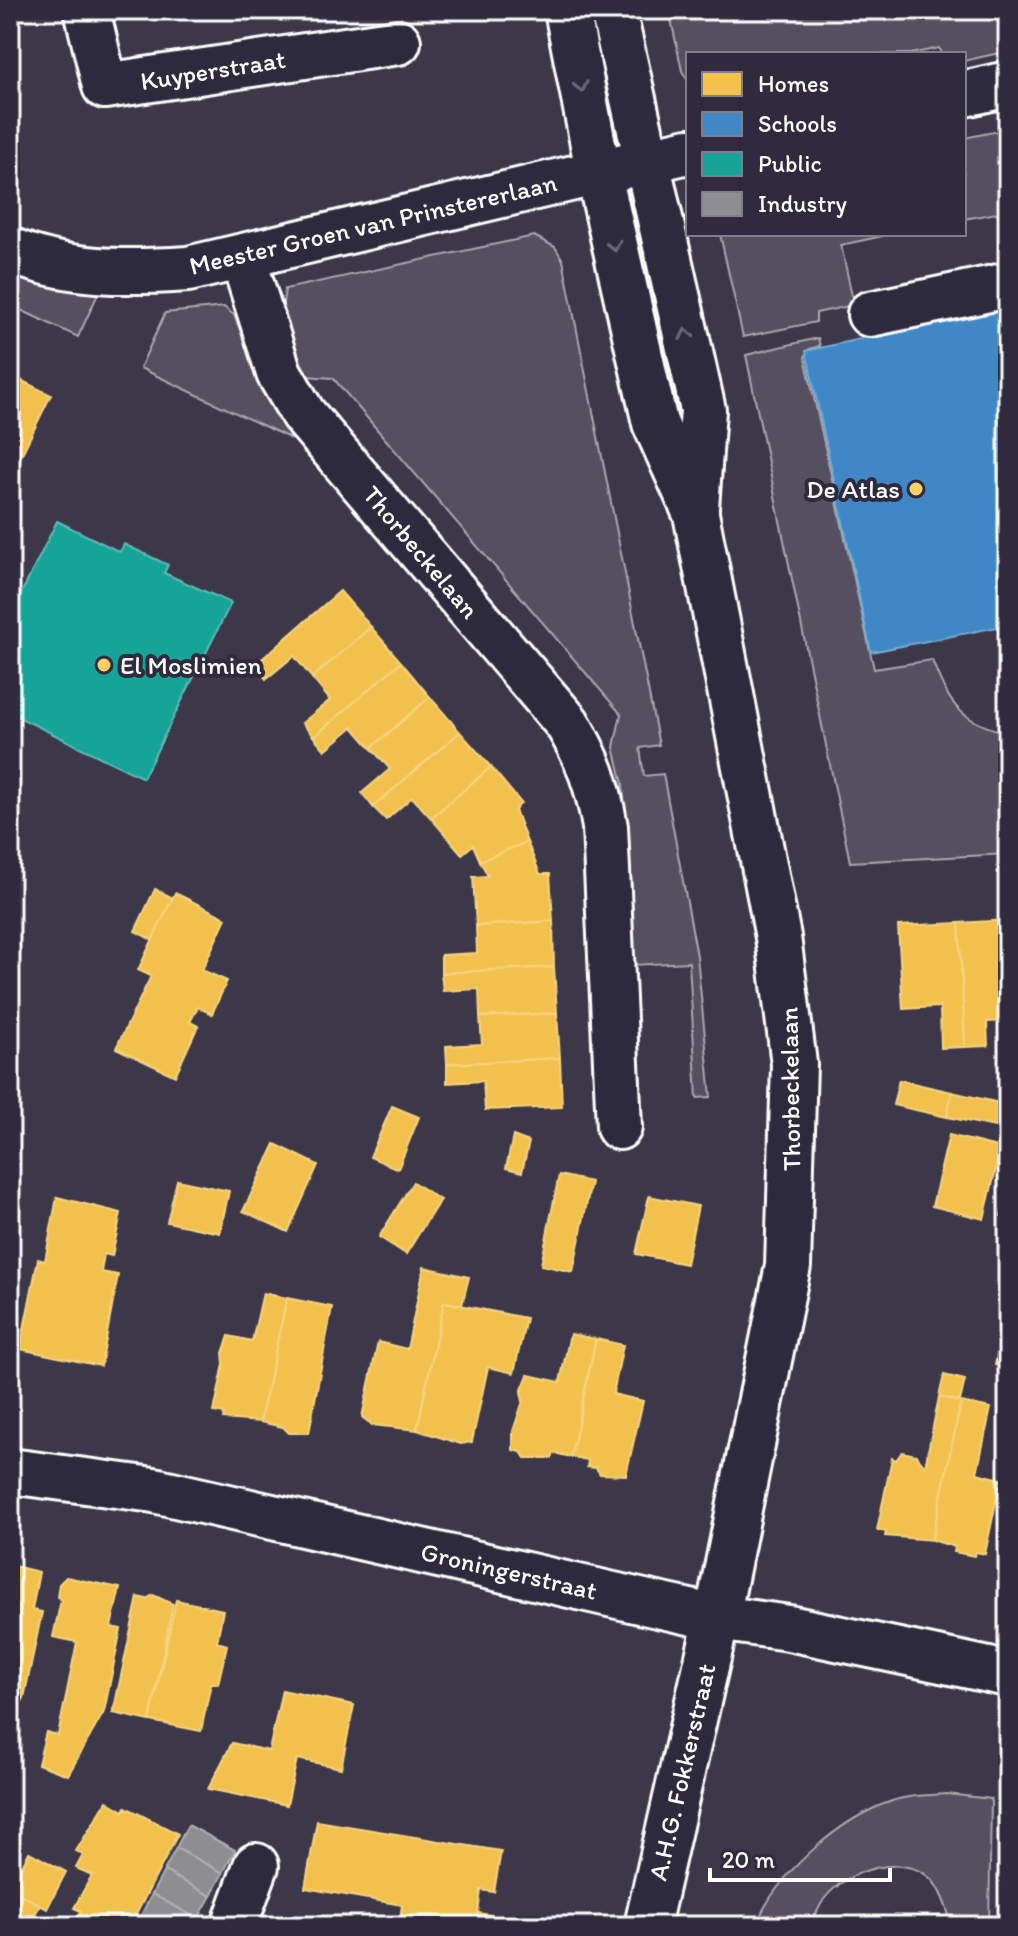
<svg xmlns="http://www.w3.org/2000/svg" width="1018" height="1936" viewBox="0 0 1018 1936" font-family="Itim,sans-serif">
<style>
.green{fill:#555060;stroke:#aaa8b0;stroke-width:2}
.homes{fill:#f2c14e;stroke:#f6d483;stroke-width:2}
.schools{fill:#3f88c5;stroke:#79acd6;stroke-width:2}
.public{fill:#17a398;stroke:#5dbfb7;stroke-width:2}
.industry{fill:#8d8d92;stroke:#afafb3;stroke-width:2}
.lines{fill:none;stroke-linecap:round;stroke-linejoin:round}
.minor-casing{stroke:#fff;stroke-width:50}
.minor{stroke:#2f2a3d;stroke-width:44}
.oneway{stroke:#6d6a77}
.poi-dot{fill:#ffd166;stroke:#2f2a3d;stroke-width:3}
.labels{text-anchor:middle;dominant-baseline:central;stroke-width:8;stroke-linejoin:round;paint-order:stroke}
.street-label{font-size:26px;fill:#fff;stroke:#2f2a3d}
.poi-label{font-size:26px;fill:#fff;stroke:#2f2a3d;text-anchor:end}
</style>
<rect width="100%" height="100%" fill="#3c3749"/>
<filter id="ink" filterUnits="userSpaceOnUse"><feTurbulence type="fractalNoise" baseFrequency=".0125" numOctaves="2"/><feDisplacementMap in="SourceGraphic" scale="16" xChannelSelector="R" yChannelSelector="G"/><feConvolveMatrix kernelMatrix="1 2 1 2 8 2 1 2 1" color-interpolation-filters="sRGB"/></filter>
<g filter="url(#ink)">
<g class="green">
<polygon points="669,10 1008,10 1008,51 964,61 964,54 943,54 939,48 911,54 688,54 688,81 682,71"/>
<polygon points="1008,129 1008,211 964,219 964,138"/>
<polygon points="720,234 892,234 841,245 854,305 816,313 816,322 743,337"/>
<polygon points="534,236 555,247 563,260 659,745 640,748 644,776 663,774 697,956 711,1097 697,1098 689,962 632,965 623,784 614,747 621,714 333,378 306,376 281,317 285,289"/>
<polygon points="10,275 98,294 78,337 10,305"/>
<polygon points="224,307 234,315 271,405 298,442 140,368 165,313"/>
<path d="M818,338L820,346L809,349L805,357L874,669L932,660C949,704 960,722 1008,733V854L850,862L746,355Z"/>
<path d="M947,1794L991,1799L989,1926H952C948,1911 942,1892 932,1880C904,1851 846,1871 825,1898C819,1906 815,1917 810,1926H756C774,1877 838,1819 892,1801C910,1795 929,1795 947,1794Z"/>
</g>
<g class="homes">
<polygon points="10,375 51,395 16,466 10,463"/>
<polygon points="340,591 371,627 312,678 294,656 266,679 255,665"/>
<polygon points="371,627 401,662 314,737 302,723 330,700 312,678"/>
<polygon points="401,662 430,697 371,748 353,727 325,750 314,737"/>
<polygon points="430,697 460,732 373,807 362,793 390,769 371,748"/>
<polygon points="460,732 491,767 431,818 412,797 386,820 373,807"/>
<polygon points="491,767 521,803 515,810 527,842 480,861 473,845 462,854 431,818"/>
<polygon points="527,842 540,874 550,874 553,921 476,926 473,877 488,876 480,861"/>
<polygon points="155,889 173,898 152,940 135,931"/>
<polygon points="175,893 226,918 202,970 227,981 212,1014 198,1007 190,1022 198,1026 175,1076 116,1048 151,976 138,970"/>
<polygon points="1008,920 1008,1021 987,1022 988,1046 965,1047 959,923"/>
<polygon points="553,921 554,967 441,973 441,955 477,953 476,926"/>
<polygon points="959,923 965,1047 941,1048 940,1007 903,1009 898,926"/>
<polygon points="554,967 557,1013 480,1017 479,989 443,991 441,973"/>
<polygon points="557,1013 560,1058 447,1064 446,1046 482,1044 480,1017"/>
<polygon points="560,1058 562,1107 485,1110 483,1081 447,1083 447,1064"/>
<polygon points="899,1080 952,1092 947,1117 893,1105"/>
<polygon points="952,1092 1004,1104 1000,1128 947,1117"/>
<polygon points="392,1106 419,1117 398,1169 370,1157"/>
<polygon points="949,1135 1001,1148 984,1219 932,1206"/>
<polygon points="513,1136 529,1142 522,1172 506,1168"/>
<polygon points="275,1144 318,1165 288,1232 243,1211"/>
<polygon points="559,1175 591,1182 573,1272 541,1265"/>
<polygon points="177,1180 229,1191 220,1233 167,1222"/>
<polygon points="413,1182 440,1200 406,1254 379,1237"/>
<polygon points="1008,1185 1008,1217 1001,1216"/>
<polygon points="649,1196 698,1206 686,1264 636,1254"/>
<polygon points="57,1197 121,1213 112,1256 104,1254 101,1272 118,1275 101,1366 20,1349 38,1259 45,1261"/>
<polygon points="424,1267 469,1277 462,1305 444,1302 417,1430 372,1425 362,1417 378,1342 407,1349"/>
<polygon points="263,1293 287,1298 260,1422 223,1419 224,1414 214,1412 224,1364 223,1353 229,1336 252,1341"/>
<polygon points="287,1298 332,1307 309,1433 289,1433 283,1427 260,1422"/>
<polygon points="444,1302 526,1318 514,1373 488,1367 472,1442 461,1444 417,1430"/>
<polygon points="1008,1304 1008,1368 995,1365"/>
<polygon points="570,1334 596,1339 571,1457 554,1453 552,1458 525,1458 521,1452 513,1450 513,1431 523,1401 521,1392 528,1375 560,1382"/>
<polygon points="596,1339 623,1345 613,1394 643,1401 626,1475 600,1474 596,1468 587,1467 588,1460 571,1457"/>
<polygon points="944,1375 965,1380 960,1401 939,1397"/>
<polygon points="939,1397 961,1402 932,1540 885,1536 886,1532 877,1530 892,1458 896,1460 902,1452 916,1455 925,1466"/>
<polygon points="961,1402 991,1408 977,1473 1001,1479 985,1554 976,1552 975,1556 954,1552 955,1547 932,1540"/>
<polygon points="10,1565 39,1572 32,1610 42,1612 24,1698 17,1712 10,1711"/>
<polygon points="66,1577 120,1588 111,1627 121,1629 104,1712 68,1775 38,1764 46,1732 58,1735 77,1642 53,1637 61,1600 57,1596 59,1584"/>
<polygon points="153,1595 173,1604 150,1721 113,1713 138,1597 146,1599"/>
<polygon points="176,1600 223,1610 217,1642 227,1645 218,1684 211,1683 201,1731 150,1721"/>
<polygon points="282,1690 354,1705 341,1768 297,1759 287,1805 208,1789 232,1743 269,1751"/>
<polygon points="107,1801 124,1811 126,1807 178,1834 130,1926 73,1926 81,1911 74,1908 92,1875 76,1868 83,1855 76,1851"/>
<polygon points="317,1821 501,1851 494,1892 481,1890 478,1913 491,1915 490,1921 477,1919 476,1926 399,1926 402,1905 305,1888"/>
<polygon points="29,1852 66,1872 47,1909 10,1889"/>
<polygon points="12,1890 40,1905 29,1926 10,1926"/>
</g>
<polygon class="schools" points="1008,306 1008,625 871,652 806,351"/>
<polygon class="public" points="57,521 120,552 124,544 168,565 164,573 231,603 143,778 10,713 10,616"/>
<g class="industry">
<polygon points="188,1825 235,1850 223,1873 176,1848"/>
<polygon points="176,1848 223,1873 211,1896 164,1871"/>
<polygon points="164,1871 211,1896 198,1919 152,1894"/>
<polygon points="152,1894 198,1919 195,1926 157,1926 140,1917"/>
<polygon points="140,1917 157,1926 135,1926"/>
</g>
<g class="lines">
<g class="minor-casing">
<g id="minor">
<polyline points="87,10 105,86 398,42"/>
<polyline points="567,10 598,170 655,423 696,514 778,937 794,1064 788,1266 717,1618 647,1926"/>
<polyline points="613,10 703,410 696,508"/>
<polyline points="964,94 1008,84"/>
<path d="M10,250C66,274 128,273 188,269L688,151"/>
<path d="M243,258L279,373L303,414L567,723C589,760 598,785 605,827L619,1127"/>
<polyline points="870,314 1008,285"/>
<polyline points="10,1471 154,1490 644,1602 717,1618 789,1628 1008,1674"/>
<polyline points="234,1926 256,1866"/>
</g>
</g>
<use href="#minor" class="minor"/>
</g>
<defs><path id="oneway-chevron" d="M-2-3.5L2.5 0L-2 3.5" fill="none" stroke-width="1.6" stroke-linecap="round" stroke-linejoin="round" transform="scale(2)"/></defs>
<g class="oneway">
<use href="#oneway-chevron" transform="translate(581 87) rotate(79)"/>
<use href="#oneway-chevron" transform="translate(614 246) rotate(78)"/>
<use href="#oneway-chevron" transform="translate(686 334) rotate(-102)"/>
</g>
</g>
<g class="poi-dot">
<circle cx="916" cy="489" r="8"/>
<circle cx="104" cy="665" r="8"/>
</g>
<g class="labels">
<g class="street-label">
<text transform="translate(213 70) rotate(-9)">Kuyperstraat</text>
<text transform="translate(373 224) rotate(-13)">Meester Groen van Prinstererlaan</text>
<text transform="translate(421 552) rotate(50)">Thorbeckelaan</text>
<text transform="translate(790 1089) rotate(-91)">Thorbeckelaan</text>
<text transform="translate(509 1571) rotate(13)">Groningerstraat</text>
<text transform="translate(682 1772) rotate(-77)">A.H.G. Fokkerstraat</text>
</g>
<g class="poi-label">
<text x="900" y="489">De Atlas</text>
<text x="120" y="665" text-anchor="start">El Moslimien</text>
</g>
</g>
<rect width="1018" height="1936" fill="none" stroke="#2f2a3d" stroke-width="40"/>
<rect x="20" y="20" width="978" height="1896" fill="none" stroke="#fff" stroke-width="3" filter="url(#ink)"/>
<rect x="686" y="52" width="280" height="184" fill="#2f2a3d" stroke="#827f8b" stroke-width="2"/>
<rect x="702" y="72" width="40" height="24" fill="#f2c14e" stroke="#827f8b" stroke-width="2"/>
<text x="758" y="92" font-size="24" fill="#ffffff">Homes</text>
<rect x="702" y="112" width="40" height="24" fill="#3f88c5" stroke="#827f8b" stroke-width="2"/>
<text x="758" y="132" font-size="24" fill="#ffffff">Schools</text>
<rect x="702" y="152" width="40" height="24" fill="#17a398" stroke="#827f8b" stroke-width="2"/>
<text x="758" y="172" font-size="24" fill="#ffffff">Public</text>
<rect x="702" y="192" width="40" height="24" fill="#8d8d92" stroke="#827f8b" stroke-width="2"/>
<text x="758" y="212" font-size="24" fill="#ffffff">Industry</text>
<path d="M710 1868v12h180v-12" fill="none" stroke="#ffffff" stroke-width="4"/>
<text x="722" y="1868" font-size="24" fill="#ffffff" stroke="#2f2a3d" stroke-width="6" paint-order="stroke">20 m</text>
</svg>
